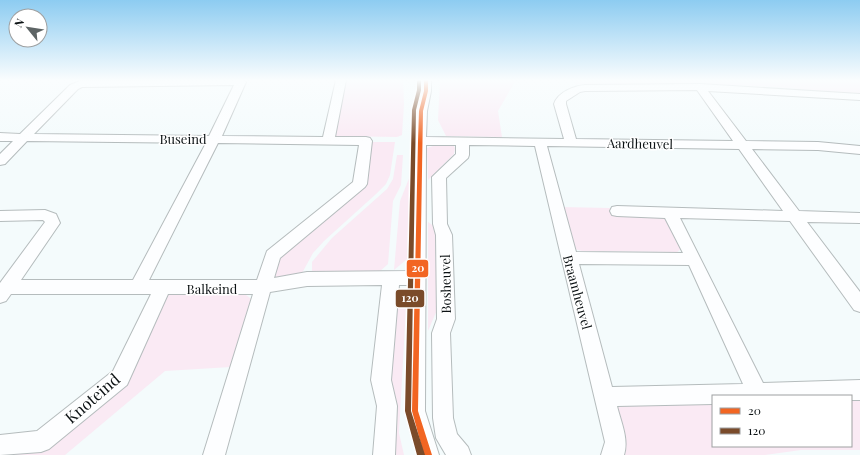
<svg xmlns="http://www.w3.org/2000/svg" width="860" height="455" viewBox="0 0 860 455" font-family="'Playfair Display',serif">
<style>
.green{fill:#faeaf4}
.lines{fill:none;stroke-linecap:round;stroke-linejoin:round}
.minor-casing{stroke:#b5bcbd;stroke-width:2}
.minor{fill:#fdfeff;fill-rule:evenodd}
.bus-1-casing{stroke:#fff;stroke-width:3}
.bus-2-casing{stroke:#fff;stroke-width:3}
.bus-1{fill:#f26522;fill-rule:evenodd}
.bus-2{fill:#7a4b2a;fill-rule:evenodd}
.labels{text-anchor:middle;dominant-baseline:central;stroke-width:3;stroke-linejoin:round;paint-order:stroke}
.street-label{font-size:13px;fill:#0c1214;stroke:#fff}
.near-street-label{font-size:16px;fill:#0c1214;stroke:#fff}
.line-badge{stroke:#fff;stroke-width:1.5}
.badge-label{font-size:11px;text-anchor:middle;font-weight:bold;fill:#fff}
</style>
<rect width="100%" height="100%" fill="#f4fbfc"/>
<g class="green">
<polygon points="345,80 403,80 404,104 402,135 397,137 335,136 333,134"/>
<polygon points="440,80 516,80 498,111 502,137 446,136 438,120"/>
<polygon points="574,80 860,80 860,95 790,88 734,85 576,84"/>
<polygon points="370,142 395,142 390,175 386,184 376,194 324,241 313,253 301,275 278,279 273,275 277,256 364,186"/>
<polygon points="436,145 453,145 455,148 454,154 428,180 427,148"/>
<polygon points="397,155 403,155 401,185 393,201 388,264 379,272 328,271 312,273 312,262 332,238 387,189 393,179"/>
<polygon points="410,176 407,259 394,270 400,201"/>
<polygon points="560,207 610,208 612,214 671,214 669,224 681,249 677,252 582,251 571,248"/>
<polygon points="428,222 435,227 437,310 428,331"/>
<polygon points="393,288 407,289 399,433 404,455 393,455 396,402 388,381"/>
<polygon points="243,293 253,300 231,367 165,371 65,455 0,455 0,453 125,380 167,294"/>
<polygon points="713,400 713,446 851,446 851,400 860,400 860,450 801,450 765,455 619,455 613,403"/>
</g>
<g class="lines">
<g class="minor-casing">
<path id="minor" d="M244,80L246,82L222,136L323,137L336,80H346L335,137H366L370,138L372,141L367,184L365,187L280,258L274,278L307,272L409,271L415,111L421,91V80H431V91L427,111L426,137L564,139L554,104C558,92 574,86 585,85L700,84L860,94V100L708,91L746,141L818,142L860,146V154L818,150L752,149L799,211L860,213V223L807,222L860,292V312L854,310L790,221L680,218L763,383L860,380V400H851V396H713V404L617,406C621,422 629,439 624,455H601L605,442L535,146L469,145V155L468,158L446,178L447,224L452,235L455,319L450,333L453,418L457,434L468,447L471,455H446L436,438L433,418L432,333L437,319L436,235L433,224L432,177L456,154V145H426L425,411L439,455H417L405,411L409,285H399L391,380L397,406L395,455H373L377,406L371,380L382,285L307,286L270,292L225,455H203L253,294H168L127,385L49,449L41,452L0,455V435L37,431L113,371L151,294H11L6,301L0,303V283L45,222L43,220L0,221V211L45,210L56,214L60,223L21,280H133L206,143L27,141L5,164L0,165V154L13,141H0V133L20,134L70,85L80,81ZM234,85L209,136L34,134L78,89L82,87ZM697,90L733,141L576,139L566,104V101L580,92L585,91ZM218,143L359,145L353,182L267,251L257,280H149ZM547,146L739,149L783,211L617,206L612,207L610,211L612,215L617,216L665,218L683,253L576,252ZM579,264L689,265L743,384L612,387Z"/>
</g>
<use href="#minor" class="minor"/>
<g class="bus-1-casing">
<polygon id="bus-1" points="424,80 428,80 428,91 423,111 418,411 432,455 424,455 412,411 418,141 419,111 424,91"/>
</g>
<g class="bus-2-casing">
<polygon id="bus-2" points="417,80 421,80 421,90 416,110 411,411 425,455 417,455 405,411 412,110 417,90"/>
</g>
<use href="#bus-1" class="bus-1"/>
<use href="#bus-2" class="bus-2"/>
</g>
<linearGradient id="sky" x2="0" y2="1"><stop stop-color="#8dccf1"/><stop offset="0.56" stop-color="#fafdfe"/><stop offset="1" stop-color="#fafdfe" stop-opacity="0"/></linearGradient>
<rect width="860" height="143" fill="url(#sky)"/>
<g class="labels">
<g class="street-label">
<text x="183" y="138">Buseind</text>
<text transform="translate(640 143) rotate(1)">Aardheuvel</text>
<text transform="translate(445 284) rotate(-91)">Bosheuvel</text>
<text x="212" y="288">Balkeind</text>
<text transform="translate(578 292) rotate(75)">Braamheuvel</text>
</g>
<g class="near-street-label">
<text transform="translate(92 398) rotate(-41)">Knoteind</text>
</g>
</g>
<g class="line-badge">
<rect x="406" y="259" width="23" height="19" rx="4" fill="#f26522"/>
<rect x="395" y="289" width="30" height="19" rx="4" fill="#7a4b2a"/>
</g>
<g class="badge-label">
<text x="418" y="272">20</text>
<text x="410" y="302">120</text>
</g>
<rect x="712" y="395" width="140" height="52" fill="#ffffff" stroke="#9ea0a1"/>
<rect x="720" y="408" width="20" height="6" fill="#f26522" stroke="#9ea0a1"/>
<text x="748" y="415" font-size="12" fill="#0c1214">20</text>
<rect x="720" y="428" width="20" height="6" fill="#7a4b2a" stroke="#9ea0a1"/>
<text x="748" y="435" font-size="12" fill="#0c1214">120</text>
<g transform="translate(28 28) rotate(300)"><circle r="19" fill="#ffffff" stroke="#9ea0a1"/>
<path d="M0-3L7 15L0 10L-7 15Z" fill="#5d6465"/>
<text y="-6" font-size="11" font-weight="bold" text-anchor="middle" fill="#0c1214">N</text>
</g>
</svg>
